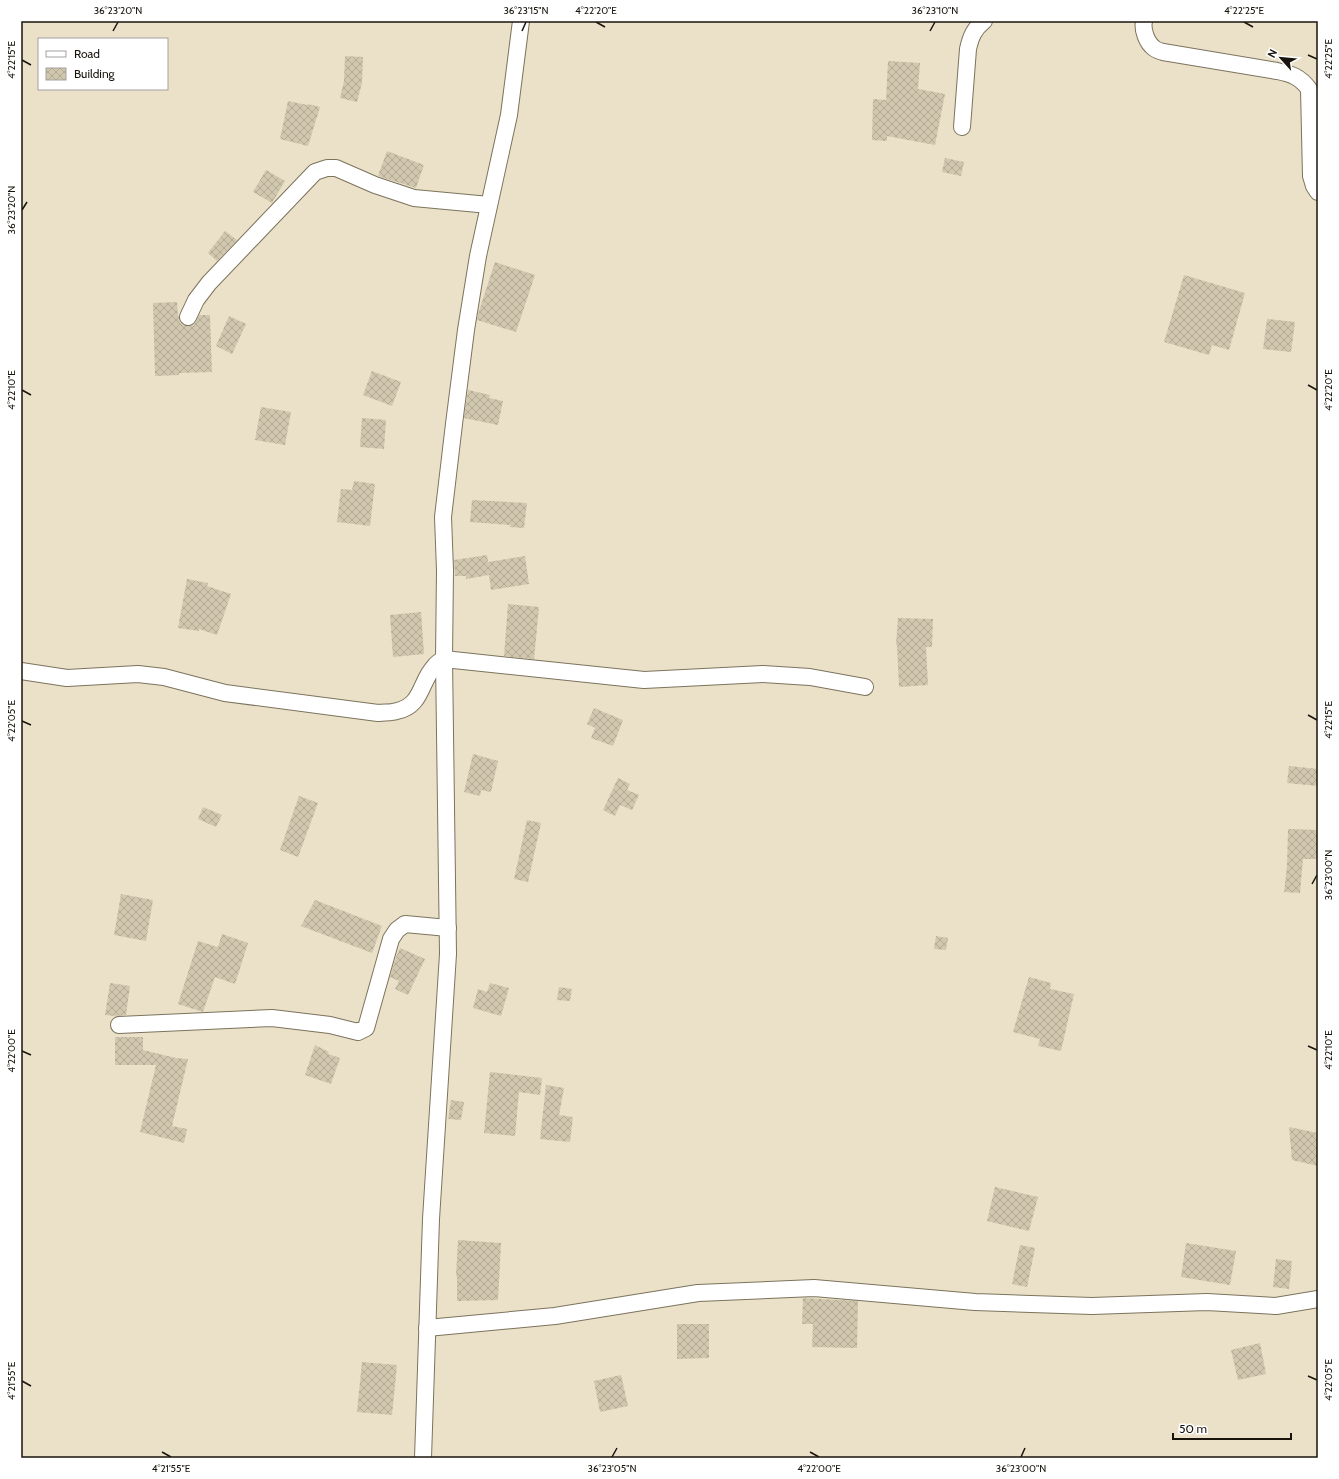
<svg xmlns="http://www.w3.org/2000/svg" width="1339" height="1479" viewBox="0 0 1339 1479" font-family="Cabin,sans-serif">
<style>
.building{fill:url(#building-cross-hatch)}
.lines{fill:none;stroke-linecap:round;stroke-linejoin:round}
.minor-casing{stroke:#7c735d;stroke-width:18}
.minor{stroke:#fff;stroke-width:16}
.ticks{fill:none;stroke:#18140c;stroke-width:1.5}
.neatline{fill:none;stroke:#18140c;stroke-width:1.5}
.ticks-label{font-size:10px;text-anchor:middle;fill:#18140c}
</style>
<defs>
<pattern id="building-cross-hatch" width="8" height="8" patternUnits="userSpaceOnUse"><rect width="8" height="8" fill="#d1c7af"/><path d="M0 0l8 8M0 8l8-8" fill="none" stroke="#b3aa95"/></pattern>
</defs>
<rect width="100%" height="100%" fill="#ebe1c8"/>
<g class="building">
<polygon points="345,56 363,57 362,83 357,102 340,98 344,81"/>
<polygon points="888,61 920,63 918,89 945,94 935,145 887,136 887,141 872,140 873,99 886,100"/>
<polygon points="288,101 307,105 308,104 320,107 308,146 280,139"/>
<polygon points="387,151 424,165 416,188 378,176"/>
<polygon points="945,158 964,162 961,176 942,172"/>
<polygon points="266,170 285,181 272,203 253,192"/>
<polygon points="225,231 237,240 217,261 208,253"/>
<polygon points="495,262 535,275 516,332 477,320 479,311"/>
<polygon points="1184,275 1245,293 1229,350 1212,345 1209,355 1164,342"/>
<polygon points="177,302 178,316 179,316 180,323 184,326 189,326 194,325 199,315 210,315 212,372 179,373 179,375 155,376 153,303"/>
<polygon points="229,316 246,324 232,354 216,346"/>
<polygon points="1267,319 1295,322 1291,352 1263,349"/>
<polygon points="372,371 401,382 392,406 363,395"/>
<polygon points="468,390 490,395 489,398 503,401 498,425 464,418"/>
<polygon points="261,407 291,412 285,445 255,440"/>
<polygon points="362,418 386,420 384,449 360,447"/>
<polygon points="354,481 375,484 370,526 337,522 341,489 352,490"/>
<polygon points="472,500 527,503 524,528 510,527 511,525 470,522"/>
<polygon points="487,555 488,562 525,556 529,584 491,590 489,575 466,579 466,576 455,576 454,560"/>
<polygon points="187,579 208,583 207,586 231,594 217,635 199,629 199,631 178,628"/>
<polygon points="508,604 539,607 534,659 504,656"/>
<polygon points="421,612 424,654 393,657 390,615"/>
<polygon points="898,618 933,619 932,647 926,647 928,685 899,687 897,645 896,645"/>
<polygon points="594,708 623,720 613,746 591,738 595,728 587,724"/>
<polygon points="473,754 498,761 491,792 481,790 480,796 464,792"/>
<polygon points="1289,766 1318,769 1318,786 1287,783"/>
<polygon points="618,778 630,784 627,790 639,795 632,810 620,805 615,816 603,810"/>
<polygon points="299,796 318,803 298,857 280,850"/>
<polygon points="203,807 222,815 216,827 198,819"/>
<polygon points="527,820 541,823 528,882 514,879"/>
<polygon points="1288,829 1318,830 1318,859 1303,859 1300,893 1284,892 1287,866"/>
<polygon points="121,894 153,900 146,941 114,935"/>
<polygon points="315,900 382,926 372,953 301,926"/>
<polygon points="222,934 248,943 235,984 215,977 203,1012 178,1004 198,941 218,947"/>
<polygon points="936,936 948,938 946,950 934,949"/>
<polygon points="400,948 425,959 408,995 395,989 399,981 390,977 396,957"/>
<polygon points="1029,977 1051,983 1050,989 1074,994 1061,1051 1038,1046 1040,1039 1013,1032"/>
<polygon points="110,983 130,986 126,1015 116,1016 105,1015"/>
<polygon points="490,983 509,988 501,1016 473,1008 478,989 487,992"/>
<polygon points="559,987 572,989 570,1001 557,1000"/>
<polygon points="115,1037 143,1037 143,1050 176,1058 188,1059 172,1126 187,1129 184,1143 140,1132 156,1065 115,1065"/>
<polygon points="315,1045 329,1052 328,1054 340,1058 331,1084 305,1075"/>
<polygon points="490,1072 542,1078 540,1095 519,1092 515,1136 484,1133"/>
<polygon points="546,1085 564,1088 559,1115 573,1117 570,1142 540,1139"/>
<polygon points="451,1100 464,1102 461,1120 448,1119"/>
<polygon points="1289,1127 1318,1133 1318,1166 1292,1160"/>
<polygon points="995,1187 1038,1197 1029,1231 987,1221"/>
<polygon points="458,1240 501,1243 498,1300 457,1301 457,1276 456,1276"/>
<polygon points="1186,1243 1236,1251 1230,1285 1181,1277"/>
<polygon points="1020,1245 1035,1248 1027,1287 1012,1284"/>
<polygon points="1276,1259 1292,1261 1289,1289 1273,1287"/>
<polygon points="803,1298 858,1301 857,1348 812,1347 813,1324 802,1324"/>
<polygon points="677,1324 709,1324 709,1358 677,1359"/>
<polygon points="1260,1343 1266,1374 1238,1380 1231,1350"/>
<polygon points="362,1362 397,1365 392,1415 357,1412"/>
<polygon points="621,1375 628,1406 600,1412 594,1381"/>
</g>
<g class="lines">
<g class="minor-casing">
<g id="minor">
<path d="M1144,21C1142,30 1147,43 1154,48C1156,50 1160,51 1163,52L1277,71C1292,74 1300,77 1309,89L1311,176L1314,186L1318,192"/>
<path d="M962,127L968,49C971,36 974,29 984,21"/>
<polyline points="188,317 196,300 209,283 315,172 327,168 336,168 375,185 414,198 489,205"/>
<path d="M21,671L67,678L138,674L164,677L225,693L378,713C384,712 391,713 397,711C422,706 420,682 434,667C436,664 440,661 444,659L644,680L763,674L810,677L865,687"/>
<polyline points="119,1025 272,1018 330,1025 358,1032 366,1028 391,939 397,930 405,924 448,928"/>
<polyline points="427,1328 555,1316 698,1293 814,1288 975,1302 1092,1306 1207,1302 1276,1306 1318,1299"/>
<polyline points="423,1458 431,1219 448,954 444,659 445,570 443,517 454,424 466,330 478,256 509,115 521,21"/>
</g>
</g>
<use href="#minor" class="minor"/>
</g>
<path class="ticks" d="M596,22L605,27M1244,22L1253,27M113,31L118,22M522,31L526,22M930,31L935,22M1308,55L1317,59M22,60L31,65M22,210L27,202M1308,385L1317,390M22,390L31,395M1308,715L1317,720M22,721L31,725M1312,884L1317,875M1308,1046L1317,1050M22,1051L31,1055M1308,1376L1317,1380M22,1381L31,1386M162,1452L171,1457M810,1452L819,1457M612,1457L617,1448M1021,1457L1025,1448"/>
<rect width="1339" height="1479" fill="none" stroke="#ffffff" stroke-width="44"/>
<rect x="38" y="38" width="130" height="52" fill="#ffffff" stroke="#a3a19e"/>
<rect x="46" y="51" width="20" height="6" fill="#ffffff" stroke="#a3a19e"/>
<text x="74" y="58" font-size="12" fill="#18140c">Road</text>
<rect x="46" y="68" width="20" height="12" fill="url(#building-cross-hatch)" stroke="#a3a19e"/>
<text x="74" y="78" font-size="12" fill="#18140c">Building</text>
<g transform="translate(1281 58) rotate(297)" stroke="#ffffff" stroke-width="3" paint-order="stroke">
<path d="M0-3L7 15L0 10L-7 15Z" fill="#18140c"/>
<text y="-6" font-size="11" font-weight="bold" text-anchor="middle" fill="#18140c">N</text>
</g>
<path d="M1173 1433v6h118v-6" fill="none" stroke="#18140c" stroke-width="2"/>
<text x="1179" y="1433" font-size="12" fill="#18140c" stroke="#ffffff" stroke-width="3" paint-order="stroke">50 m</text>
<rect x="22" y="22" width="1295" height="1435" class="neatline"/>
<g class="ticks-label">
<text x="118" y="14">36°23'20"N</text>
<text x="526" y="14">36°23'15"N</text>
<text x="596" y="14">4°22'20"E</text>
<text x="935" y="14">36°23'10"N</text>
<text x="1244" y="14">4°22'25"E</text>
<text transform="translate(1328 59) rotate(-90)" y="4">4°22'25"E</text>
<text transform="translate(11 60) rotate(-90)" y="4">4°22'15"E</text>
<text transform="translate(11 210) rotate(-90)" y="4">36°23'20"N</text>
<text transform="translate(1328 390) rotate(-90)" y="4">4°22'20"E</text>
<text transform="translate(11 390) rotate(-90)" y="4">4°22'10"E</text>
<text transform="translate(1328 720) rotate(-90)" y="4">4°22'15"E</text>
<text transform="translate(11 721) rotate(-90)" y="4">4°22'05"E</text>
<text transform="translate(1328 875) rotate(-90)" y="4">36°23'00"N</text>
<text transform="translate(1328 1050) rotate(-90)" y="4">4°22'10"E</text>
<text transform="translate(11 1051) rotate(-90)" y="4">4°22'00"E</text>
<text transform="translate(1328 1380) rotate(-90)" y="4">4°22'05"E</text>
<text transform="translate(11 1381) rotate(-90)" y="4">4°21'55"E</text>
<text x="171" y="1472">4°21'55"E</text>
<text x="612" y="1472">36°23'05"N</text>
<text x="819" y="1472">4°22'00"E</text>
<text x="1021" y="1472">36°23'00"N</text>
</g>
</svg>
